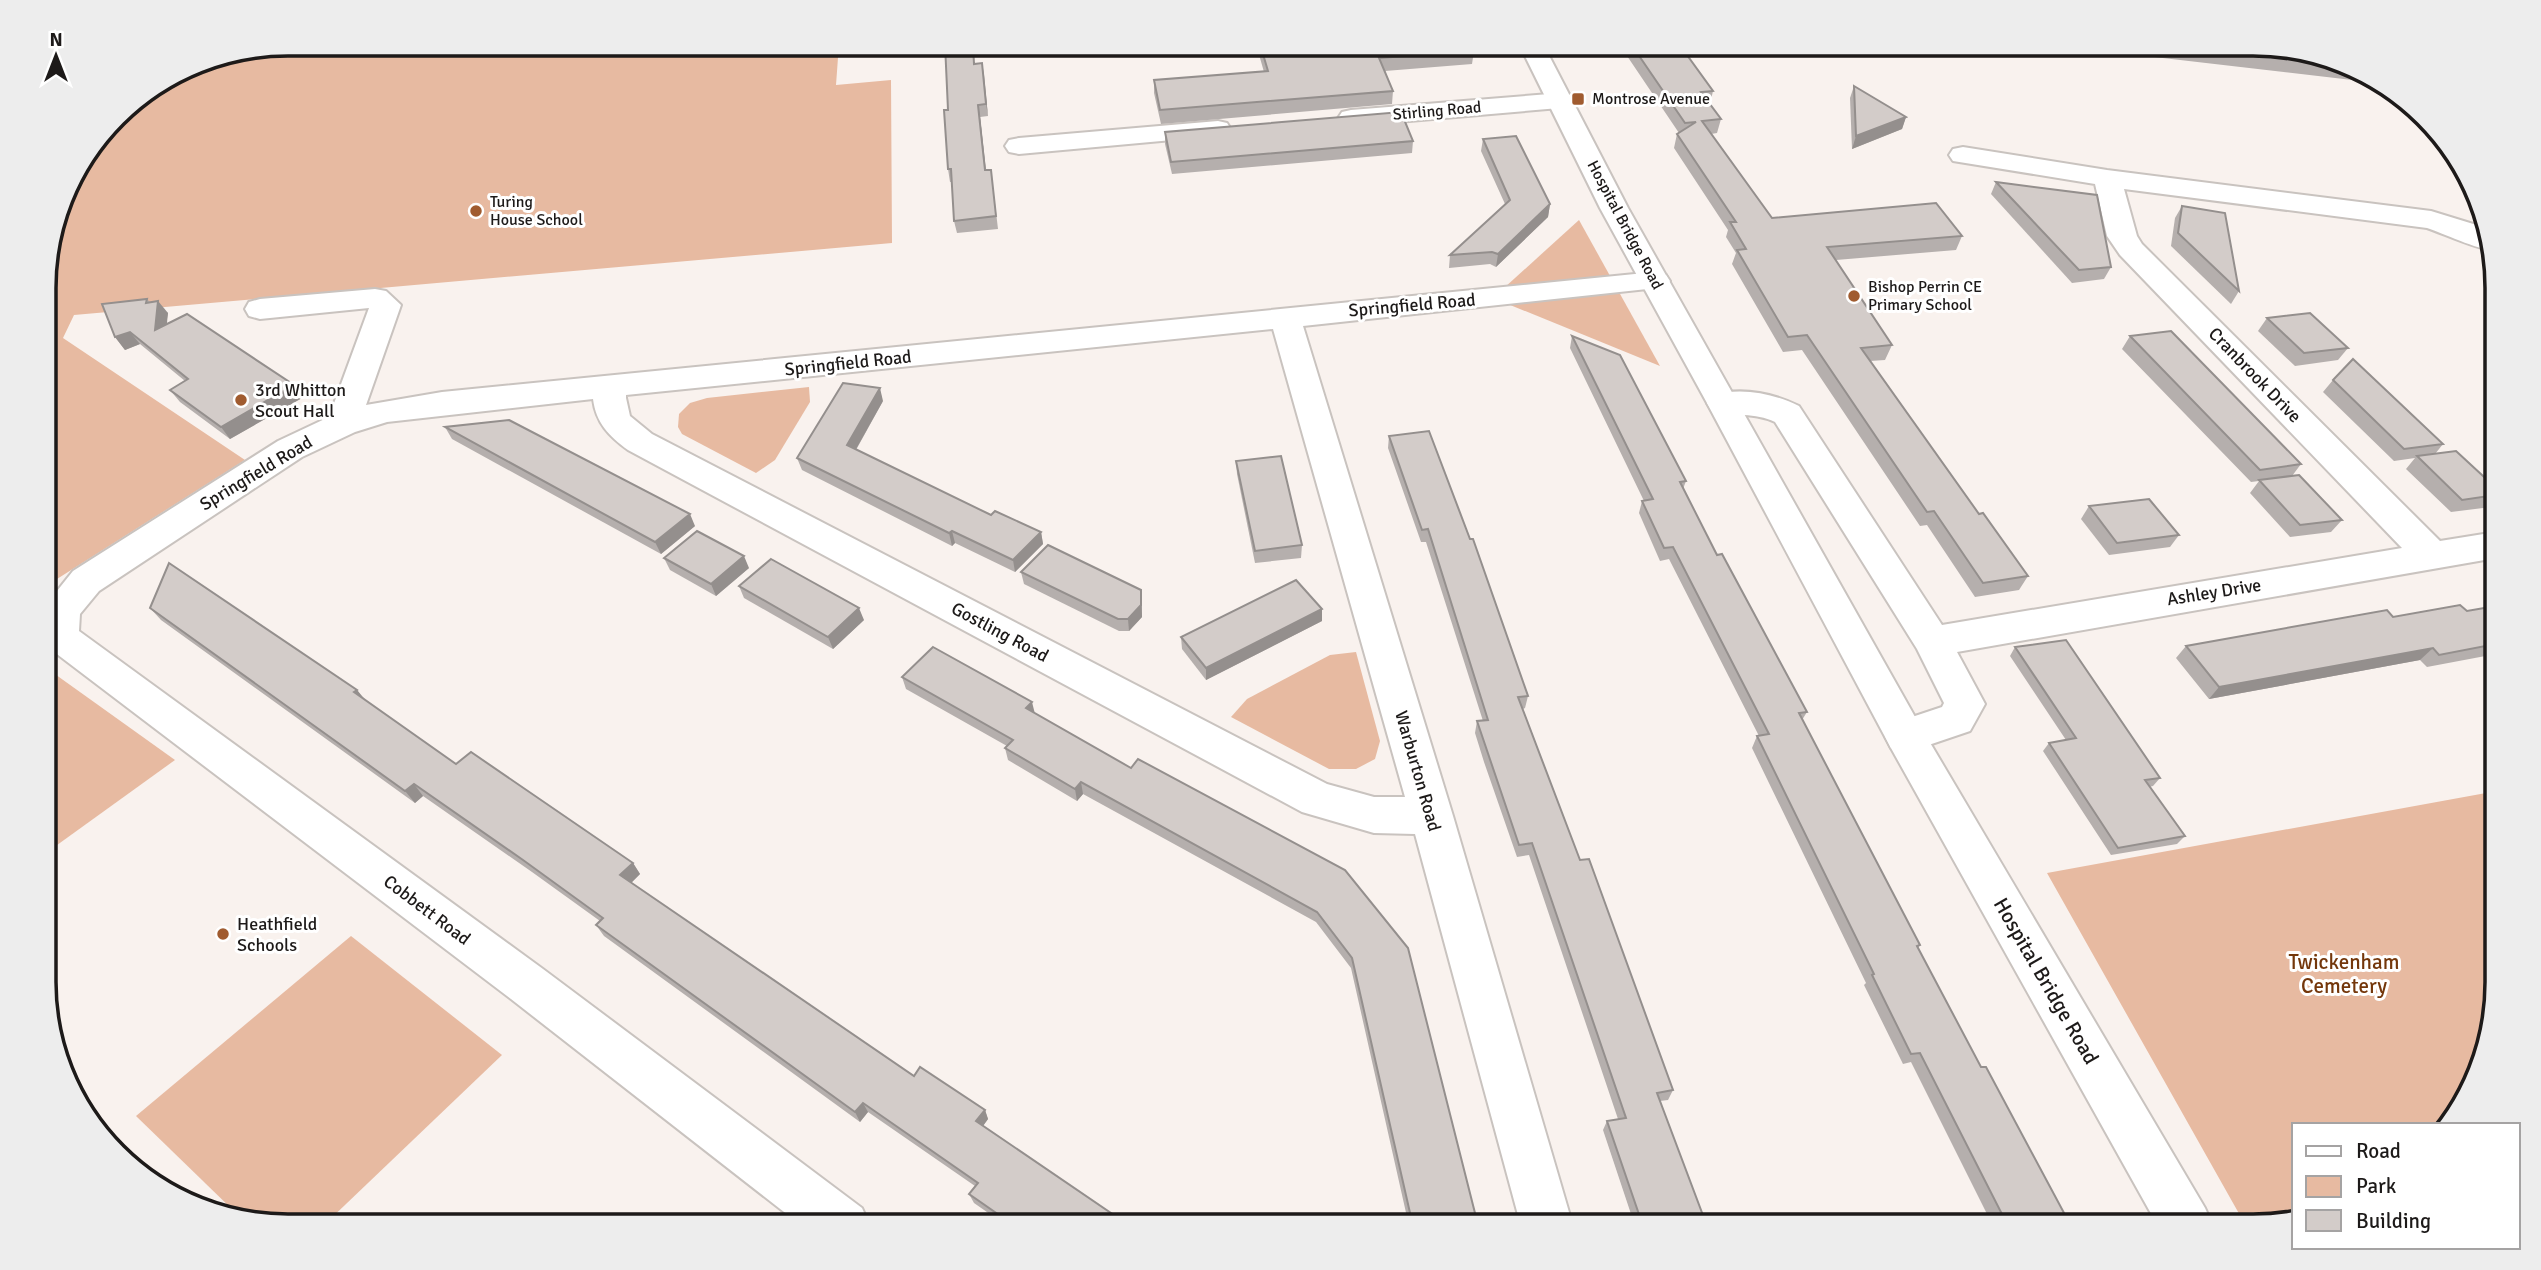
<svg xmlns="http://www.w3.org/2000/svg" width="2541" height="1270" viewBox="0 0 2541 1270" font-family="Signika,sans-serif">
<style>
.green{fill:#e7baa1}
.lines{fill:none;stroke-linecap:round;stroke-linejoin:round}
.minor-casing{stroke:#c9c3bf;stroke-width:4}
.secondary-casing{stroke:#c9c3bf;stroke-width:4}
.minor{fill:#fff;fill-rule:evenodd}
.secondary{fill:#fff;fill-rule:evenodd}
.wall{fill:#b5afad}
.shaded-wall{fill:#948f8d}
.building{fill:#d3ccc9;stroke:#948f8d;stroke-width:2}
.poi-dot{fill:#a05b2f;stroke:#fff;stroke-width:2.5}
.labels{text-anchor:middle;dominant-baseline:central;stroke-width:6;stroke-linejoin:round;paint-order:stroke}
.far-poi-label{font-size:16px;fill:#1d1a19;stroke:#fff;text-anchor:start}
.far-street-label{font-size:16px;fill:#1d1a19;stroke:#fff}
.street-label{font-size:18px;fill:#1d1a19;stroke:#fff}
.poi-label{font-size:18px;fill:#1d1a19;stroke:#fff;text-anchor:start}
.near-park-label{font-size:21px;fill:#74370b;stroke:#fff}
.near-street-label{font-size:21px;fill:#1d1a19;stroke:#fff}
.rim{fill:none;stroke:#1d1a19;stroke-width:3.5}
</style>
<rect width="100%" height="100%" fill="#f9f2ee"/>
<g class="green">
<polygon points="288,44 839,44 836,85 891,80 892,243 74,315 63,338 245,460 57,579 45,592 44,271 69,179 127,105 195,62"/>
<polygon points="1579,220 1660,366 1493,298"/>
<polygon points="809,387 810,402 775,460 756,473 682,434 678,427 679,414 690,403 707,398"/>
<polygon points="1356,652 1380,741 1375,759 1356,769 1329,769 1231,717 1247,699 1330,655"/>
<polygon points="45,667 175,760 46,853"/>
<polygon points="2497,791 2497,983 2472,1090 2442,1125 2294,1125 2294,1217 2269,1226 2246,1226 2047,873"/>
<polygon points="351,936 502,1055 323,1226 288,1226 238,1215 136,1116"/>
</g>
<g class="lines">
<g class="minor-casing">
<g id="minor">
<polygon points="1562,93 1571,95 1575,101 1571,107 1351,126 1342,124 1338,118 1342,112 1351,110"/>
<polygon points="1218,121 1227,123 1231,129 1227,135 1019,154 1009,152 1005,146 1009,140 1019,138"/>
<path d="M1963,147L2107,170L2431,211L2483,227L2493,250C2481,251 2442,233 2427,228L2124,189L2137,236L2142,244L2440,541L2496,532V558L1957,652L1985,704L1970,731L1905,753L1891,748L1885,736L1891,724L1942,707L1944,703L1917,649L1775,422C1755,412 1734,417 1712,411L1707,403L1712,395C1742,387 1772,393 1799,406L1942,625L2402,548L2120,255L2107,236L2095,184L1953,161L1949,155L1953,149Z"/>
<path d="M1655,272L1666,275L1670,281L1666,287L1303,326L1453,816L1573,1226H1521L1415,834L1374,833L1302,812L628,450C609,436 596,423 593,399L387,422L355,432L302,457L99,591L80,614L79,631L543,969L862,1208L870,1226H802L511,999L45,645V606L73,571L278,441L329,417L369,308L260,319L249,316L245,309L249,302L260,299L375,289L386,291L401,305L366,405L442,392ZM1273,329L1405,797H1374L1327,784L652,434L630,416L626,398V395Z"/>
</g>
</g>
<g class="secondary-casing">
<polygon id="secondary" points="1519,44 1543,44 1628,208 1919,724 2205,1208 2213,1226 2158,1226 1891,748 1707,403 1600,208"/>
</g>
<use href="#minor" class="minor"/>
<use href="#secondary" class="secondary"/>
</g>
<g class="wall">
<polygon points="1256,44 1470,44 1474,51 1472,64 1385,71 1393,91 1392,104 1161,124 1154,93 1154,80 1264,72"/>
<polygon points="1619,44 1679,44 1713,91 1710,104 1721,119 1717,133 1711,134 1772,218 1962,236 1956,250 1836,260 1892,345 1885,360 1870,361 1979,514 2028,576 2019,590 1975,597 1927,525 1920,526 1802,350 1783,352 1732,264 1736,253 1726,237 1728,230 1674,148 1677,134 1679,133"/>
<polygon points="2042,44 2253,44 2361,69 2378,83"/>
<polygon points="982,63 988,116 980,117 986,170 991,170 998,229 957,233 954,221 952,182 950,182 948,169 948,110 975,64"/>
<polygon points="1854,86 1906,117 1902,129 1852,149 1850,98"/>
<polygon points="1165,132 1413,141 1412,153 1172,174 1165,144"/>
<polygon points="1483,139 1550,204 1548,217 1496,267 1490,264 1449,268 1450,255 1505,204 1481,151"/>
<polygon points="1996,182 2111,267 2104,279 2072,283 1991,194"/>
<polygon points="2182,206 2239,291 2231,304 2171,246 2175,218"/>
<polygon points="147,299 150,302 168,313 166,324 294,385 302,398 230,439 180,402 170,390 185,381 140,344 125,350 115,337"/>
<polygon points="2267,318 2348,348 2338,360 2295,366 2258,331"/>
<polygon points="1572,336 1686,481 1683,489 1717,555 1807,712 1802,720 1920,945 1918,948 1981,1067 2071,1226 1993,1226 1911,1062 1903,1064 1864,985 1866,983 1752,748 1757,736 1759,736 1669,559 1660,561 1639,513 1642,501 1644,501 1570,348"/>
<polygon points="2130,336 2301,464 2292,476 2342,520 2331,532 2290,537 2250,493 2259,481 2251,482 2122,349"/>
<polygon points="2333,380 2443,444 2435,454 2496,488 2496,501 2491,507 2451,512 2406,469 2415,458 2394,461 2323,392"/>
<polygon points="883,401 856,450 991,515 1041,532 1043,544 1015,572 955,543 952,546 802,470 797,458"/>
<polygon points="445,427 695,526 661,554 452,439"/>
<polygon points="1389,436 1528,696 1525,708 1523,709 1580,860 1673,1090 1668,1100 1660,1101 1707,1226 1635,1226 1603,1130 1607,1121 1618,1119 1529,855 1517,857 1484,762 1475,733 1477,721 1483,721 1426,542 1421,542 1388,448"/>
<polygon points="1236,461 1302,545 1301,558 1255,563 1237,474"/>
<polygon points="2089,506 2179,535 2170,547 2109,555 2081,519"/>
<polygon points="664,558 749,568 716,596 670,570"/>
<polygon points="1021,572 1142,602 1142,617 1129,631 1119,631 1024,584"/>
<polygon points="739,586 864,620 833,649 744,598"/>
<polygon points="2496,606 2496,654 2427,667 2420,660 2209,699 2176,658 2186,646 2393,617 2467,611"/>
<polygon points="150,608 357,690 365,701 456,764 633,863 640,874 631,883 914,1076 985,1110 988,1119 983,1126 1130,1226 1007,1226 974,1203 969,1194 975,1186 868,1112 860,1122 604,936 596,925 600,921 532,872 423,796 415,803 161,620"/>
<polygon points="1322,621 1206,680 1182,649 1181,637"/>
<polygon points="2015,647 2160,778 2153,786 2149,787 2185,836 2177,844 2111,855 2043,751 2049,743 2066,740 2010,656"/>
<polygon points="902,677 1035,713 1131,768 1345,870 1477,1221 1475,1226 1409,1226 1351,968 1316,922 1083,794 1077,801 1008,760 1005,748 1007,746 906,689"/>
</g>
<g class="shaded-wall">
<polygon points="982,63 984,75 988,116 986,104"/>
<polygon points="978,105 980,117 987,182 985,170"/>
<polygon points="1906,117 1902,129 1852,149 1856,136"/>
<polygon points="1550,204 1548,217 1496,267 1498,254"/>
<polygon points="158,301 168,313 165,342 155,330"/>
<polygon points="130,332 140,344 125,350 115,337"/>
<polygon points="294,385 302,398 230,439 221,427"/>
<polygon points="880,388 883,401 851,458 847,445"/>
<polygon points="690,514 695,526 661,554 655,542"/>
<polygon points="952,531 955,543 952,546 949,533"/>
<polygon points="1041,532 1043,544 1015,572 1013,560"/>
<polygon points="744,556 749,568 716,596 711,584"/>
<polygon points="1141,590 1142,617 1129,631 1128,619"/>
<polygon points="859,608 864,620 833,649 828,637"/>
<polygon points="1322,609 1322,621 1206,680 1206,668"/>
<polygon points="2433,648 2420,660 2209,699 2219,687"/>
<polygon points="357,690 367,702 354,692"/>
<polygon points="1032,702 1035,714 1026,708"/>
<polygon points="1081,782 1083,794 1077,801 1075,789"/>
<polygon points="414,784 423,796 415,803 405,791"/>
<polygon points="633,863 640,874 628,886 620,875"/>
<polygon points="863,1103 868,1112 860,1122 855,1112"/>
<polygon points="985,1110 988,1119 980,1130 976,1121"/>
</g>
<g class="building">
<polygon points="945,44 973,44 974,64 982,63 986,104 978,105 985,170 991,170 996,216 954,221 951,169 948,169 944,110 948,110"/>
<polygon points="1260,44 1470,44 1474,51 1379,58 1393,91 1160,110 1154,80 1268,71"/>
<polygon points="1631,44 1679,44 1713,91 1701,92 1721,119 1702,121 1772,218 1936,203 1962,236 1827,247 1892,345 1861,348 1979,514 1983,513 2028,576 1983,583 1934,511 1927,512 1807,335 1788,337 1737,250 1746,249 1730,222 1736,222 1677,134 1696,122 1685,123"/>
<polygon points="2167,44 2253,44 2338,63"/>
<polygon points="1854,86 1906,117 1856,136"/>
<polygon points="1401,112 1413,141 1171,162 1165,132"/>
<polygon points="1516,136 1550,204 1498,254 1492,252 1450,255 1510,200 1483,139"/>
<polygon points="1996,182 2097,195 2111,267 2079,270"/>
<polygon points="2182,206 2225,213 2239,291 2178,233"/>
<polygon points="147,299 146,303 158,301 155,330 187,314 294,385 221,427 170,390 188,379 130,332 115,337 102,304"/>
<polygon points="2310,313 2348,348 2304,353 2267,318"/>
<polygon points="2171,331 2301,464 2260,470 2130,336"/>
<polygon points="1572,336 1620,355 1686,481 1680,482 1717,555 1722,554 1807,712 1799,713 1920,945 1917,946 1981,1067 1986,1067 2071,1226 2008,1226 1920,1053 1911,1054 1872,975 1874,974 1757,736 1769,734 1673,547 1664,548 1642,501 1653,499"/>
<polygon points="2353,359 2443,444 2404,449 2333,380"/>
<polygon points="843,383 880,388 847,445 991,515 995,511 1041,532 1013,560 952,531 949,533 797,458"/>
<polygon points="509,420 690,514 655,542 445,427"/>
<polygon points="1429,431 1470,539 1473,539 1528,696 1518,697 1580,860 1589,859 1673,1090 1657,1093 1707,1226 1643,1226 1607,1121 1626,1118 1532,843 1519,845 1477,721 1488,720 1428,529 1422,530 1389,436"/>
<polygon points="2456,451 2496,488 2496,495 2462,500 2417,456"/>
<polygon points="1281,456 1302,545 1255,551 1236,461"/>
<polygon points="2299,475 2342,520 2300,525 2259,480"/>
<polygon points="2149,499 2179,535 2117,543 2089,506"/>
<polygon points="697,531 744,556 711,584 664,558"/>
<polygon points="1048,545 1141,590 1141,605 1128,619 1118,619 1021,572"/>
<polygon points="771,559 859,608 828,637 739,586"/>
<polygon points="169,563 357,690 354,692 456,764 471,752 633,863 620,875 914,1076 920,1067 985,1110 976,1121 1130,1226 1015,1226 969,1194 978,1183 863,1103 855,1112 596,925 603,918 523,860 414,784 405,791 150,608"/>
<polygon points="1296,580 1322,609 1206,668 1181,637"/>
<polygon points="2460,605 2467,611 2496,606 2496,644 2439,655 2433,648 2219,687 2186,646 2387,610 2393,617"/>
<polygon points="2066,640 2160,778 2145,780 2185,836 2118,848 2049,743 2076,738 2015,647"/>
<polygon points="933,647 1032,702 1026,708 1131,768 1138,759 1345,870 1408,948 1477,1221 1448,1226 1413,1226 1352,958 1317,912 1081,782 1075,789 1005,748 1013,740 902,677"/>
</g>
<g class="poi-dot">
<rect x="1571" y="92" width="14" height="14" rx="3.5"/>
<circle cx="476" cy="211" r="7"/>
<circle cx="1854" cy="296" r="7"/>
<circle cx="241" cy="400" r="7"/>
<circle cx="223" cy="934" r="7"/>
</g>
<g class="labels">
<g class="far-poi-label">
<text x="1592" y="99">Montrose Avenue</text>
<text x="490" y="202">Turing<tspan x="490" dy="18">House School</tspan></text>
<text x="1868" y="287">Bishop Perrin CE<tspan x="1868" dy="18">Primary School</tspan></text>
</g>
<g class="far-street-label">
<text transform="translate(1437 111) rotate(-5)">Stirling Road</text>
<text transform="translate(1625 225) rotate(62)">Hospital Bridge Road</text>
</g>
<g class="street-label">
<text transform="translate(1412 305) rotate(-5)">Springfield Road</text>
<text transform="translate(848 363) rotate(-6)">Springfield Road</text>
<text transform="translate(2255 375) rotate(46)">Cranbrook Drive</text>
<text transform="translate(256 473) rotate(-31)">Springfield Road</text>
<text transform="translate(2214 592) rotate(-9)">Ashley Drive</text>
<text transform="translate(1000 632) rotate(28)">Gostling Road</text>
<text transform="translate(1418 771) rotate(74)">Warburton Road</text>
<text transform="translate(427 910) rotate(37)">Cobbett Road</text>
</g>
<g class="poi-label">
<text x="255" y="390">3rd Whitton<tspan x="255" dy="21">Scout Hall</tspan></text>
<text x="237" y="924">Heathfield<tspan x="237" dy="21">Schools</tspan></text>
</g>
<g class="near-park-label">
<text x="2344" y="962">Twickenham<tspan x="2344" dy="24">Cemetery</tspan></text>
</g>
<g class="near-street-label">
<text transform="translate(2046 981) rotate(60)">Hospital Bridge Road</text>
</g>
</g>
<path d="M0 0H2541V1270H0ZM288 56H2253A232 232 0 0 1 2485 288V982A232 232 0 0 1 2253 1214H288A232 232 0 0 1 56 982V288A232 232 0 0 1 288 56Z" fill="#ededed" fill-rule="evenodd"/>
<path class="rim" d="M288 56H2253A232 232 0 0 1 2485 288V982A232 232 0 0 1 2253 1214H288A232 232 0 0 1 56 982V288A232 232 0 0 1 288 56Z"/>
<rect x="2292" y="1123" width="228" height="126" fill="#ffffff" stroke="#a5a3a3" stroke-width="2"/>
<rect x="2306" y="1146" width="35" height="10" fill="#ffffff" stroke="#a5a3a3" stroke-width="2"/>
<text x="2356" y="1158" font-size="21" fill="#1d1a19">Road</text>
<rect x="2306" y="1176" width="35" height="21" fill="#e7baa1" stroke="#a5a3a3" stroke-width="2"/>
<text x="2356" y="1193" font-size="21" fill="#1d1a19">Park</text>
<rect x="2306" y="1210" width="35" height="21" fill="#d3ccc9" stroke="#a5a3a3" stroke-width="2"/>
<text x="2356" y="1228" font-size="21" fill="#1d1a19">Building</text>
<g transform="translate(56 56)" stroke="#ffffff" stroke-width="5" paint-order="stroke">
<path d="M0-5L12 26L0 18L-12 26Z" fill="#1d1a19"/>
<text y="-10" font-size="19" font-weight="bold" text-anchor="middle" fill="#1d1a19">N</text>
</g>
</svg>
